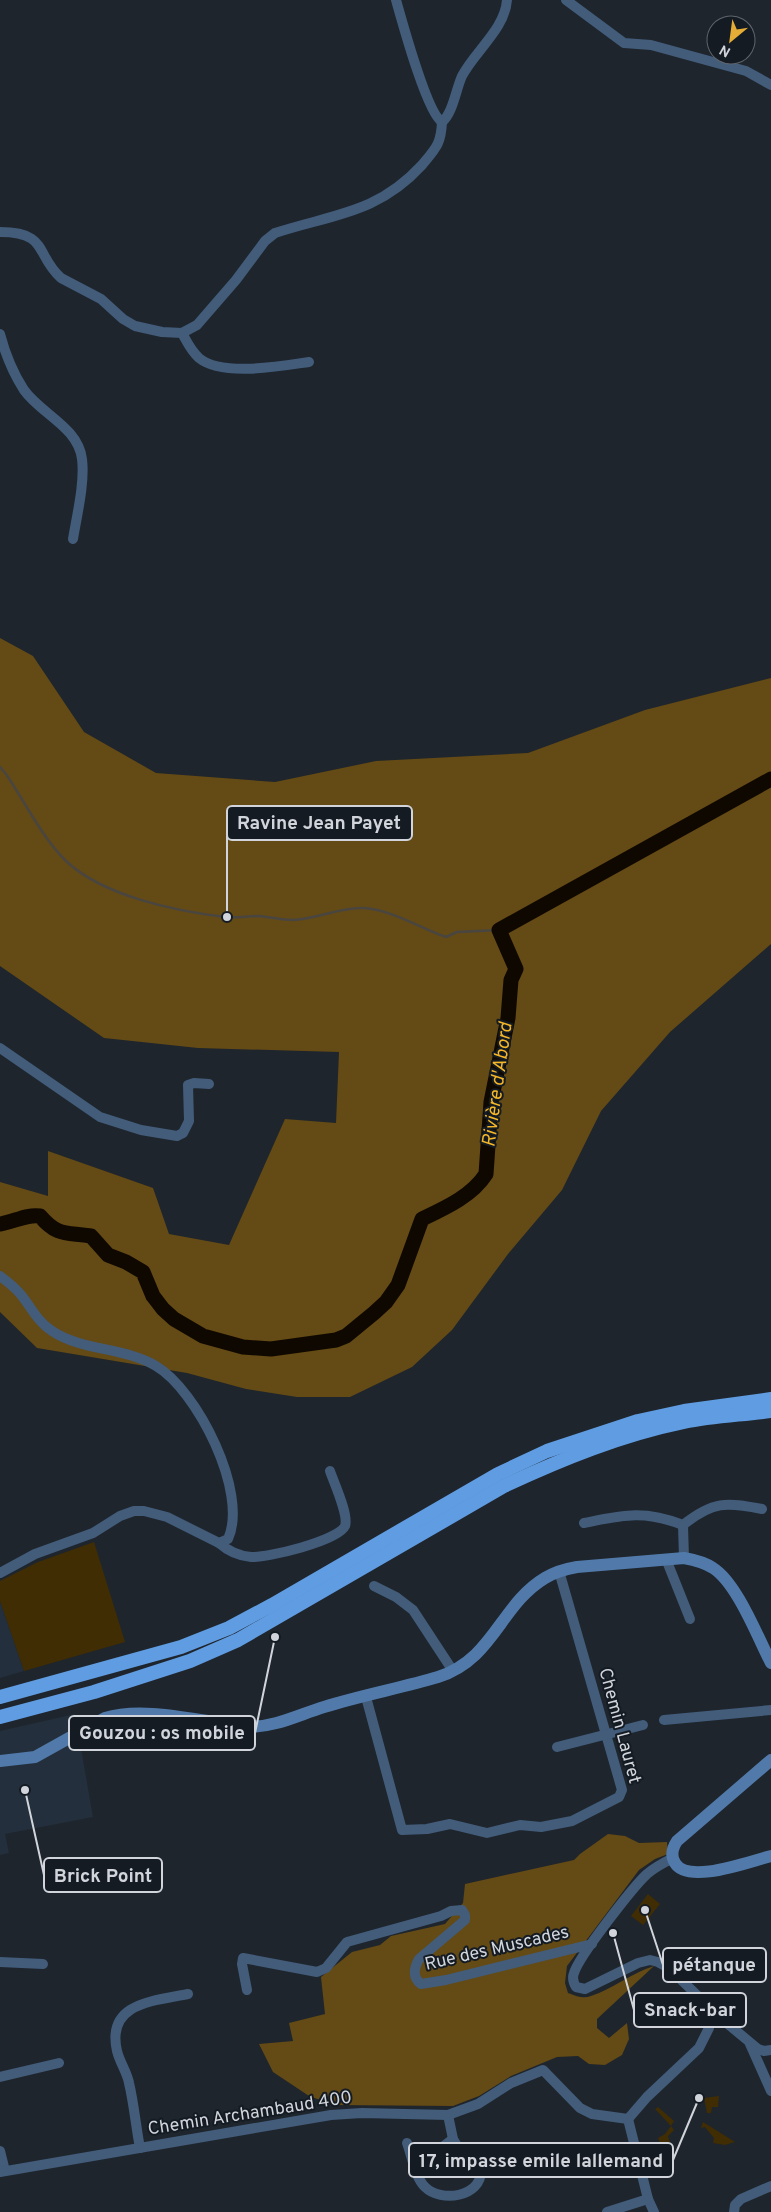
<svg xmlns="http://www.w3.org/2000/svg" width="771" height="2212" viewBox="0 0 771 2212" font-family="Overpass,sans-serif">
<style>
.built{fill:#232f3c}
.green{fill:#402d03}
.forest{fill:#644a14}
.lines{fill:none;stroke-linecap:round;stroke-linejoin:round}
.stream{stroke:#494642;stroke-width:2.5}
.river{stroke:#0f0801;stroke-width:15}
.minor{stroke:#425c7a;stroke-width:10}
.secondary{stroke:#517aaa;stroke-width:12}
.trunk{stroke:#609ce1;stroke-width:14}
.labels{text-anchor:middle;dominant-baseline:central;stroke-width:4;stroke-linejoin:round;paint-order:stroke}
.street-label{font-size:18px;fill:#d1d5db;stroke:#141b23}
.water-label{font-size:19px;font-style:italic;fill:#f5b627;stroke:#141b23}
.leader{fill:none;stroke:#d1d5db;stroke-width:2}
.callout-dot{fill:#d1d5db;stroke:#141b23;stroke-width:2}
.callout{fill:#141b23;stroke:#d1d5db;stroke-width:2}
.callout-label{font-size:19px;text-anchor:middle;font-weight:bold;fill:#d1d5db}
</style>
<rect width="100%" height="100%" fill="#1e252d"/>
<g class="built">
<polygon points="0,1601 24,1671 0,1678"/>
<polygon points="75,1714 93,1817 5,1834 9,1853 0,1855 0,1731"/>
</g>
<g class="green">
<polygon points="94,1542 125,1642 24,1671 0,1601 0,1581 38,1562"/>
<polygon points="648,1894 660,1904 643,1925 631,1916"/>
<polygon points="719,2096 718,2107 712,2107 711,2113 707,2113 704,2098"/>
<polygon points="658,2107 674,2121 671,2126 674,2130 668,2136 670,2143 661,2146 658,2138 665,2134 671,2126 655,2109"/>
<polygon points="703,2122 735,2142 725,2145 713,2143 714,2138 705,2127 701,2128"/>
</g>
<g class="forest">
<polygon points="0,638 33,656 84,732 156,773 275,782 376,761 528,753 645,710 771,678 771,944 670,1032 601,1111 562,1190 508,1254 452,1330 412,1367 350,1397 297,1397 246,1389 187,1373 37,1348 0,1312 0,1182 48,1196 48,1151 153,1188 169,1234 229,1245 285,1119 336,1123 339,1052 198,1048 104,1038 0,966"/>
<path d="M608,1834L625,1836L639,1843L667,1842L668,1854L655,1859L639,1870L567,1966L565,1983L568,1993C576,1996 583,1999 591,1996C613,1989 631,1973 654,1966L597,2019V2028L609,2038L627,2023L629,2039L622,2055L605,2065L589,2064L578,2056L557,2057L511,2076L479,2096L453,2106L334,2105L309,2096L273,2072L259,2044L293,2041L289,2023L325,2014L321,1977L352,1952L380,1945L391,1936L445,1924L463,1903L465,1884L574,1860L580,1854Z"/>
</g>
<g class="lines">
<path class="stream" d="M0,767L6,774C25,802 41,836 66,861C103,896 175,911 225,917C236,918 248,916 259,916C270,917 282,920 293,920C317,919 340,907 364,908C392,910 420,928 446,937L457,932L499,930"/>
<path class="river" d="M0,1224C14,1222 26,1214 40,1216C58,1237 66,1232 91,1236L108,1255L126,1262L143,1272L153,1296L163,1309L174,1319L203,1336L243,1347L271,1349L336,1340L346,1336L374,1313L386,1302L398,1285L422,1219C445,1208 472,1196 486,1174L491,1102L508,1018L511,980L516,969L499,930L771,779"/>
<g class="minor">
<path d="M396,0C402,21 427,113 442,122C453,113 456,89 462,76C475,51 505,29 507,0"/>
<polyline points="566,0 624,43 651,45 746,71 771,85"/>
<path d="M0,232C49,232 35,255 61,278L101,299L123,319L135,326L162,332L182,333L197,325L236,280L265,241L275,233C333,214 377,214 422,165C436,148 441,144 442,122"/>
<path d="M182,333C187,342 191,351 199,358C222,377 281,366 309,362"/>
<path d="M0,334C5,353 13,373 24,390C41,414 78,427 82,459C85,482 77,515 73,539"/>
<polyline points="0,1048 100,1117 141,1130 177,1136 183,1133 189,1121 188,1085 194,1083 209,1084"/>
<path d="M0,1276C8,1282 16,1288 22,1296C32,1309 38,1322 52,1331C82,1351 124,1347 156,1366C197,1390 249,1493 228,1539L219,1543L167,1517L144,1511H134L120,1516L93,1533L35,1554L0,1573"/>
<path d="M584,1523C624,1515 644,1510 683,1525C713,1501 726,1502 762,1509"/>
<polyline points="683,1525 684,1558"/>
<path d="M219,1543C228,1551 239,1556 251,1557C267,1558 338,1541 345,1526C349,1515 334,1483 330,1471"/>
<polyline points="666,1559 690,1619"/>
<polyline points="374,1586 396,1597 413,1610 453,1671"/>
<polyline points="366,1697 402,1830 427,1829 450,1824 487,1833 520,1825 541,1827 572,1821 619,1797 622,1790 559,1571"/>
<polyline points="664,1720 771,1710"/>
<polyline points="557,1747 643,1725"/>
<polyline points="0,1962 43,1964"/>
<path d="M247,1990L242,1964L243,1958L317,1972L326,1968L347,1942L441,1916L451,1911L462,1910L465,1915V1920L419,1959C414,1968 412,1977 421,1984L446,1980L592,1944"/>
<polyline points="705,2005 758,2049 764,2051 771,2050"/>
<polyline points="750,2044 771,2091"/>
<polyline points="0,2077 59,2063"/>
<path d="M628,2119L647,2097L699,2048L709,2028L704,2016L705,2005L703,2001L669,1968L658,1962L650,1960L638,1963L585,1989L576,1987C573,1982 572,1978 574,1973C579,1956 633,1887 647,1874C655,1867 663,1863 673,1858"/>
<polyline points="628,2119 648,2199 654,2212"/>
<path d="M407,2143C412,2156 415,2178 425,2187C441,2203 481,2197 481,2171L459,2149L453,2139L448,2115"/>
<path d="M140,2148C136,2127 134,2104 129,2083C127,2072 120,2063 117,2051C106,2003 153,2001 188,1994"/>
<polyline points="0,2151 5,2171"/>
<polyline points="413,2160 436,2152 453,2139"/>
<polyline points="0,2172 331,2115 362,2113 448,2115 478,2104 511,2083 543,2070 580,2108 592,2114 628,2119"/>
<polyline points="607,2212 648,2199"/>
<polyline points="734,2212 735,2205 741,2199 771,2186"/>
</g>
<g class="secondary">
<path d="M771,1760L677,1841C673,1847 670,1855 675,1863C688,1885 750,1861 771,1856"/>
<path d="M0,1761L35,1757L105,1718C137,1708 181,1717 214,1722C225,1724 237,1727 248,1727C276,1727 298,1715 324,1707C362,1695 401,1688 438,1677C494,1659 500,1605 545,1578C555,1572 565,1569 577,1567L684,1558C695,1560 704,1562 713,1568C737,1583 758,1638 771,1663"/>
</g>
<g class="trunk">
<polyline points="0,1697 181,1647 229,1628 272,1605 498,1474 547,1451 638,1421 684,1411 771,1399"/>
<path d="M0,1717L94,1692L190,1661L238,1640L504,1486C562,1459 621,1435 684,1422C712,1416 742,1415 771,1411"/>
</g>
</g>
<g class="labels">
<g class="street-label">
<text transform="translate(619 1726) rotate(75)">Chemin Lauret</text>
<text transform="translate(497 1949) rotate(-13)">Rue des Muscades</text>
<text transform="translate(250 2114) rotate(-9)">Chemin Archambaud 400</text>
</g>
<g class="water-label">
<text transform="translate(498 1085) rotate(-82)">Rivière d'Abord</text>
</g>
</g>
<path class="leader" d="M227 917L227 823M275 1637L255 1733M25 1790L44 1875M645 1910L663 1965M613 1933L634 2010M699 2098L673 2160"/>
<g class="callout-dot">
<circle cx="227" cy="917" r="5"/>
<circle cx="275" cy="1637" r="5"/>
<circle cx="25" cy="1790" r="5"/>
<circle cx="645" cy="1910" r="5"/>
<circle cx="613" cy="1933" r="5"/>
<circle cx="699" cy="2098" r="5"/>
</g>
<g class="callout">
<rect x="227" y="806" width="185" height="34" rx="5"/>
<rect x="69" y="1716" width="186" height="34" rx="5"/>
<rect x="44" y="1858" width="118" height="34" rx="5"/>
<rect x="663" y="1948" width="103" height="34" rx="5"/>
<rect x="634" y="1993" width="112" height="34" rx="5"/>
<rect x="409" y="2143" width="264" height="34" rx="5"/>
</g>
<g class="callout-label">
<text x="319" y="829">Ravine Jean Payet</text>
<text x="162" y="1739">Gouzou : os mobile</text>
<text x="103" y="1882">Brick Point</text>
<text x="714" y="1971">pétanque</text>
<text x="690" y="2016">Snack-bar</text>
<text x="541" y="2167">17, impasse emile lallemand</text>
</g>
<g transform="translate(731 40) rotate(209)"><circle r="24" fill="#141b23" stroke="#60656d"/>
<path d="M0-4L9 19L0 12L-9 19Z" fill="#e5ad35"/>
<text y="-8" font-size="14" font-weight="bold" text-anchor="middle" fill="#d1d5db">N</text>
</g>
</svg>
